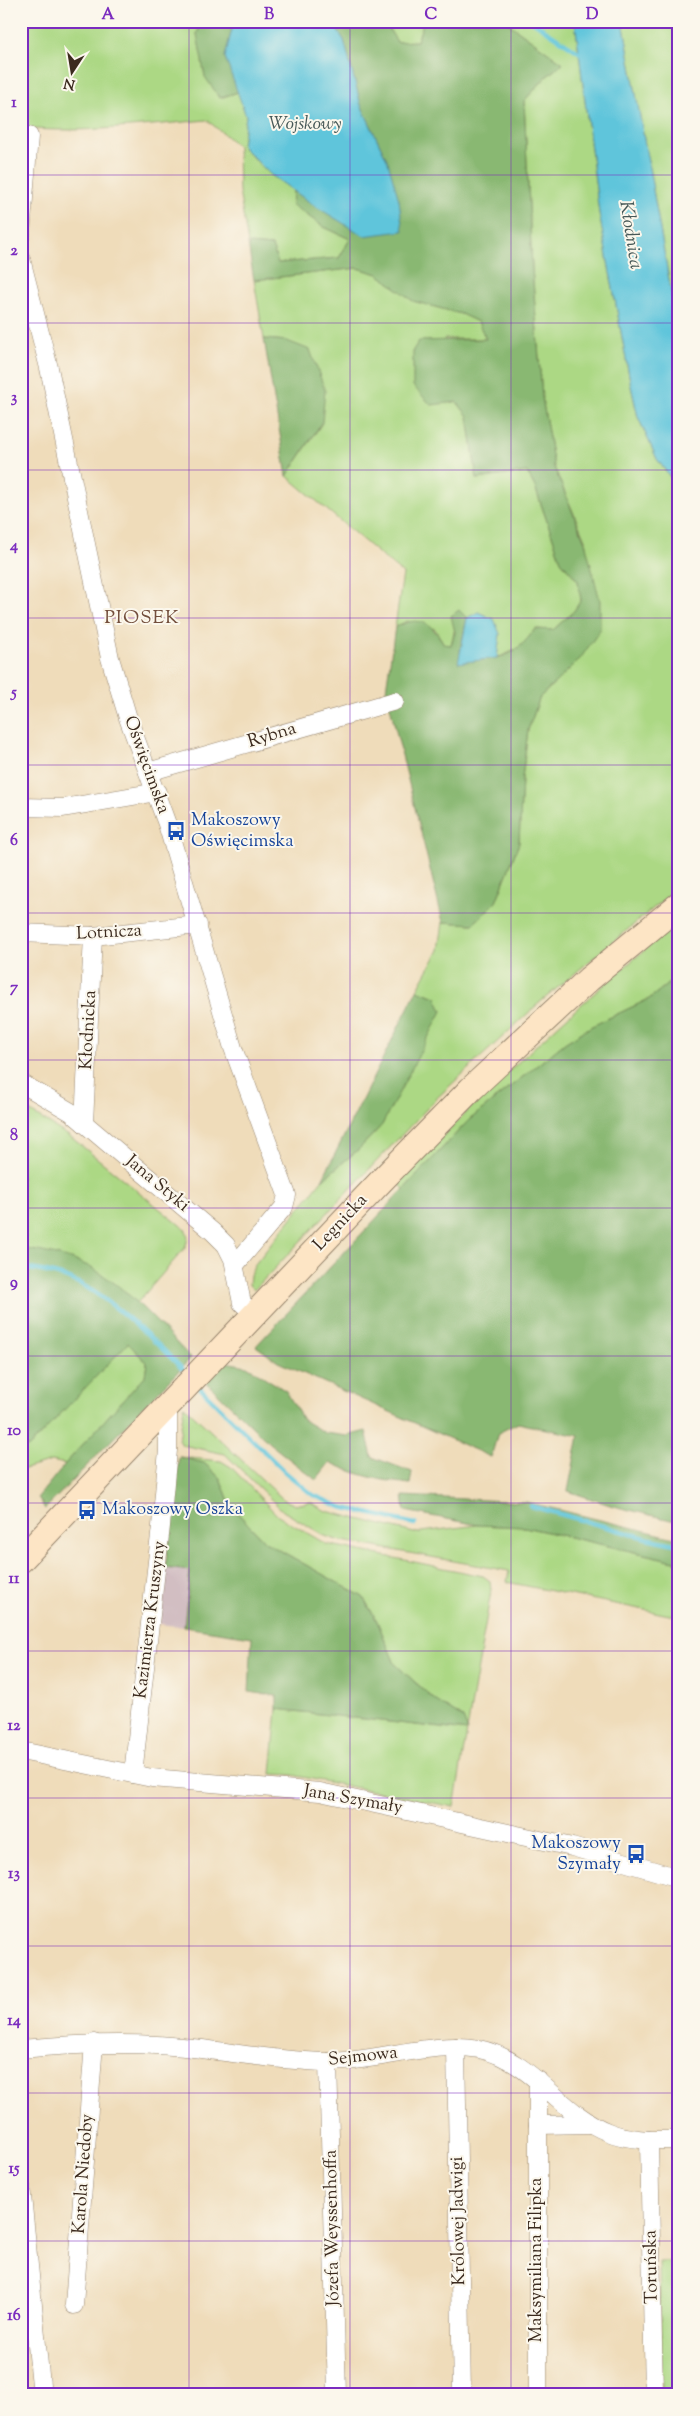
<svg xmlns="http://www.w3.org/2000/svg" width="700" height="2416" viewBox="0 0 700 2416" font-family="'Sorts Mill Goudy',serif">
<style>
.industrial{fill:#d2bec2}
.green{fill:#acd884;stroke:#748151}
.forest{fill:#89b872;stroke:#627148}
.water{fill:#5ec5db;stroke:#4c787c}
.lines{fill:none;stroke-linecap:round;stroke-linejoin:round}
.stream{stroke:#5ec5db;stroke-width:4.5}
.street-casing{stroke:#95836c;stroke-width:19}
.secondary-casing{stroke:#95836c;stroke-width:27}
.street{stroke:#fff;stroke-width:18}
.secondary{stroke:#fde5c5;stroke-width:25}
.grid{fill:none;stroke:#7b2cbf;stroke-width:1;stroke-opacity:0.55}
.labels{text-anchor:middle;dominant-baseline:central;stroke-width:4;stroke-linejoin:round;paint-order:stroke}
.street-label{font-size:18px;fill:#3b2a1e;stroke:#fbf7ec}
.transit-label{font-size:18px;fill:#164399;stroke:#fbf7ec;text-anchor:start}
.water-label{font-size:19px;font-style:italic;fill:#465857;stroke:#fbf7ec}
.neighbourhood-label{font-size:19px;letter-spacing:1px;fill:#734e3c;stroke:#fbf7ec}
.neatline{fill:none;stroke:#7b2cbf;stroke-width:2}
.grid-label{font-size:16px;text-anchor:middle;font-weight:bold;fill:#7b2cbf}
</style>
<rect width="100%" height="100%" fill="#fbf7ec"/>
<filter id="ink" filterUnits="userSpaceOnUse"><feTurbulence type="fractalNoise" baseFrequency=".02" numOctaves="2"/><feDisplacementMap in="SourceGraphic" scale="10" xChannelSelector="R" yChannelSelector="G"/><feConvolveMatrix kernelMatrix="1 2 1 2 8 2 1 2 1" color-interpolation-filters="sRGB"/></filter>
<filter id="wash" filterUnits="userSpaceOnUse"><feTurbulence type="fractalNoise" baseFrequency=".0096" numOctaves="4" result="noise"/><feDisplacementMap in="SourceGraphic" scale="20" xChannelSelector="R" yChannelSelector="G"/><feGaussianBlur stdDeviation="1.12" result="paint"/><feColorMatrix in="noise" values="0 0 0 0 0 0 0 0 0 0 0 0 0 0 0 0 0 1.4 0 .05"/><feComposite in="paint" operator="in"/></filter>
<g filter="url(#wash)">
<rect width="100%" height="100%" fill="#efdcba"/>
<polygon class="industrial" points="165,1568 190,1571 184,1627 159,1624"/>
<g class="green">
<path d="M21,21H202L197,34L220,98L238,92L246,116L242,147L271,175L293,190V205L324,227L350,239L339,258L278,263L272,246L248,244L239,191L238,146L207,120C146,125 83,134 22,128L21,139Z"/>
<polygon points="388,21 424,21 417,41 397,42 387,26"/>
<polygon points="505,21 575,21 599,213 631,386 638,417 657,459 679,489 679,887 538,1004 438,1097 254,1290 249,1285 250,1275 256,1263 322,1180 359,1149 382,1125 436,997 417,990 439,950 443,922 473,924 496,902 519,843 522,778 528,730 540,697 580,659 586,542 554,467 542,397 532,268 524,101 546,77 563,63"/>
<polygon points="623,21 679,21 679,336"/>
<polygon points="358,268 378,274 413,301 461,314 478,322 486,339 444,339 457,402 468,416 477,479 527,472 535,487 561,561 578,581 581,600 574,611 553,630 535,629 522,647 497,658 500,634 479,612 467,618 459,610 451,645 444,644 435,629 407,621 395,627 403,574 287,476 322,423 287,341 264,339 254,280"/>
<path d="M679,922V975L649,999L592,1026L566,1042L468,1121L404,1189L397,1182C486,1090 579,1002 679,922Z"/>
<path d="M21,1106L72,1138L186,1230L188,1238L185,1248L137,1303C96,1267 74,1259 21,1248Z"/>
<polygon points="128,1342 147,1363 145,1376 65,1464 52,1461 21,1470 21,1449 29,1447"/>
<polygon points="184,1406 283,1499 295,1505 310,1502 326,1511 414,1533 478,1525 525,1527 679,1562 679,1617 507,1582 509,1571 337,1540 325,1536 283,1511 225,1454 182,1445 179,1440"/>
<polygon points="179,1457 221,1461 231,1467 278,1516 326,1544 483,1576 490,1581 491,1591 454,1807 292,1775 271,1774 277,1709 467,1731 463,1718 436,1701 395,1664 377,1621 363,1597 265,1542 231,1506 220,1478 204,1463"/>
<polygon points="659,2262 679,2262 679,2395 662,2395"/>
</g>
<g class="forest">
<polygon points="202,21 234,21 225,57 238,92 220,98 205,77 197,34"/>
<path d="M331,21H388L387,26L397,42L417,41L424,21H505L563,63L546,77L524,101L532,268L542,397L554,467L585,542L600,601V630L580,659L540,697L528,730L522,778L519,843L496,902L473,924L443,922L386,690L395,627C419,615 431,622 444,644L451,645L455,632L451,616L459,610L467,618L460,651L464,662C499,657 512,661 535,629L553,630L574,611L581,600L578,581L561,561L535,487L527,472L477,479L468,416L457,402L431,405L413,386V350L419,341L486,339L478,322L461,314L413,301L378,274L358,268L254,280L248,244L272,246L278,263L339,258L350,239L324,227L292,205L293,190L315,206L388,162L361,105L344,40Z"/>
<polygon points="264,339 287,341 310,350 325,390 322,422 287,476"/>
<polygon points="679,975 679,1522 613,1506 568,1491 579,1436 518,1423 498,1433 491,1457 278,1362 256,1346 468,1121 566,1042 592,1026 649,999"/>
<polygon points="417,990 436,997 442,1011 382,1125 359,1149 322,1180"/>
<path d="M21,1248C43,1252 68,1256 88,1266C129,1288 159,1325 191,1358L45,1509L38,1497L65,1464L145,1376L147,1363L128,1343L29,1447L21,1449Z"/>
<path d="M225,1362L247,1366L286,1391L303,1420L325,1433L347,1436L366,1431L372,1457L412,1472L410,1484C382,1481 355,1475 330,1462L316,1480L269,1443L205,1381Z"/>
<polygon points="179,1457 204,1463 220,1478 231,1506 265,1542 363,1597 377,1621 395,1664 436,1701 463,1718 468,1731 277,1709 277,1696 249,1692 252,1637 184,1627 190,1571 165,1568"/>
<polygon points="403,1496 526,1502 679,1539 679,1562 525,1527 478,1525 405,1511"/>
</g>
<g class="water">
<polygon points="234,21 331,21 344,40 361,105 388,162 399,200 403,231 364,236 315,206 271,175 242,146 246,116 225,57"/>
<polygon points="575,21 623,21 679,336 679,489 657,459 638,417 631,386 599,213"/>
<polygon points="478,612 494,619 500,634 497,658 458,663 467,618"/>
</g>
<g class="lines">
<g class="stream">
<polyline points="532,21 583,55"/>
<path d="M21,1268C39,1270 57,1273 74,1281C107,1295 161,1346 187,1374"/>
<polyline points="197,1385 285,1472 313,1495 341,1507 415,1524"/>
<polyline points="531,1506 646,1538 679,1545"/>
</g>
</g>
</g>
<g filter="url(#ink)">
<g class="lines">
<g class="street-casing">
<g id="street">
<polyline points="21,235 29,136"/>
<polyline points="21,259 49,368 110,658 128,718 167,824 233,1048 287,1195 284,1207 235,1265"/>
<polyline points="148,772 395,701"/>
<polyline points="21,807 63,808 157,792"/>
<polyline points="21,933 93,936 198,925"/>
<polyline points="21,1083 71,1112 213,1232 226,1245 233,1259 242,1303 255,1315"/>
<polyline points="84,1123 93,936"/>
<polyline points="21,1751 152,1778 320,1792 572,1847 679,1878"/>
<polyline points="133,1774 161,1526 168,1450 168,1405"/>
<polyline points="456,2047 462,2395"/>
<path d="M21,2049C82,2043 141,2041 202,2049C243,2054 283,2061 325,2062C372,2063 434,2040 479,2049C533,2060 559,2113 608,2132C630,2141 656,2140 679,2140"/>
<polyline points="328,2062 337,2395"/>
<polyline points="538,2080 538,2395"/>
<polyline points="538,2125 591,2124"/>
<polyline points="649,2140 654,2395"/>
<polyline points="21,2186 42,2395"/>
<polyline points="74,2305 94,2043"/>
</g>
</g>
<g class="secondary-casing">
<polyline id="secondary" points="21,1560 382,1180 471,1089 589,979 679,905"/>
</g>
<use href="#street" class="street"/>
<use href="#secondary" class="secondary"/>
</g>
</g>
<path class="grid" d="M189,21V2395M350,21V2395M511,21V2395M21,175H679M21,323H679M21,470H679M21,618H679M21,765H679M21,913H679M21,1060H679M21,1208H679M21,1356H679M21,1503H679M21,1651H679M21,1798H679M21,1946H679M21,2093H679M21,2241H679"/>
<defs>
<g id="bus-bare" transform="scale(1.5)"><path d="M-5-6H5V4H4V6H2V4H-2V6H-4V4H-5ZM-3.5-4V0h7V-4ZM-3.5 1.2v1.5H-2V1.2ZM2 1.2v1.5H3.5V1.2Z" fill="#1a4fb4" stroke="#fbf7ec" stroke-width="2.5" paint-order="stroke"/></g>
</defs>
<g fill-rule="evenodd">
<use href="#bus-bare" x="176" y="831"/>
<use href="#bus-bare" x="87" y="1510"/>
<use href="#bus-bare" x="636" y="1854"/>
</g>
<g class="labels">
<g class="street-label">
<text transform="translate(272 736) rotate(-17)">Rybna</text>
<text transform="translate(146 765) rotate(70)">Oświęcimska</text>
<text transform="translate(109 933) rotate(-3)">Lotnicza</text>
<text transform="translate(89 1030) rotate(-87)">Kłodnicka</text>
<text transform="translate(157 1184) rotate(40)">Jana Styki</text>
<text transform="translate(341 1223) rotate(-47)">Legnicka</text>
<text transform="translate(151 1620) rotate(-83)">Kazimierza Kruszyny</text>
<text transform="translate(353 1800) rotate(10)">Jana Szymały</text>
<text transform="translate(363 2057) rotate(-6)">Sejmowa</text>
<text transform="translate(84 2174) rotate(-86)">Karola Niedoby</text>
<text transform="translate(459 2221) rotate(-91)">Królowej Jadwigi</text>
<text transform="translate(333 2228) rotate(-91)">Józefa Weyssenhoffa</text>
<text transform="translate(537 2260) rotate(-90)">Maksymiliana Filipka</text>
<text transform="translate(652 2267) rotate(-91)">Toruńska</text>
</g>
<g class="transit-label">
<text x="191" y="821">Makoszowy<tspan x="191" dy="21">Oświęcimska</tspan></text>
<text x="102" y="1510">Makoszowy Oszka</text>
<text x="621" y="1844" text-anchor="end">Makoszowy<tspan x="621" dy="21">Szymały</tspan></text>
</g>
<g class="water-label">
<text x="305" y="124">Wojskowy</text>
<text transform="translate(630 235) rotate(81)">Kłodnica</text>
</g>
<g class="neighbourhood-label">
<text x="142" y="618">PIOSEK</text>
</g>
</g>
<rect width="700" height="2416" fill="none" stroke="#fbf7ec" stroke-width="55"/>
<g transform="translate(72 72) rotate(192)" stroke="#fbf7ec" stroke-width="4" paint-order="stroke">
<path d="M0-4L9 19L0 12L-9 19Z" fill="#3b2a1e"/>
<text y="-8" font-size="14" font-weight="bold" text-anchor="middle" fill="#3b2a1e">N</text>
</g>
<rect x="28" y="28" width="644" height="2360" class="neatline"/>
<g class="grid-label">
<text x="108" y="19">A</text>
<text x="269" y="19">B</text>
<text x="431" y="19">C</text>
<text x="592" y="19">D</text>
<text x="14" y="107">1</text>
<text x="14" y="255">2</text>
<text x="14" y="402">3</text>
<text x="14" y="550">4</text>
<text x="14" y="697">5</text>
<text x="14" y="845">6</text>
<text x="14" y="992">7</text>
<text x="14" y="1140">8</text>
<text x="14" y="1287">9</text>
<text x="14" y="1435">10</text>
<text x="14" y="1583">11</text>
<text x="14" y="1730">12</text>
<text x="14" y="1878">13</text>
<text x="14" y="2025">14</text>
<text x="14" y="2173">15</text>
<text x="14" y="2320">16</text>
</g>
</svg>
